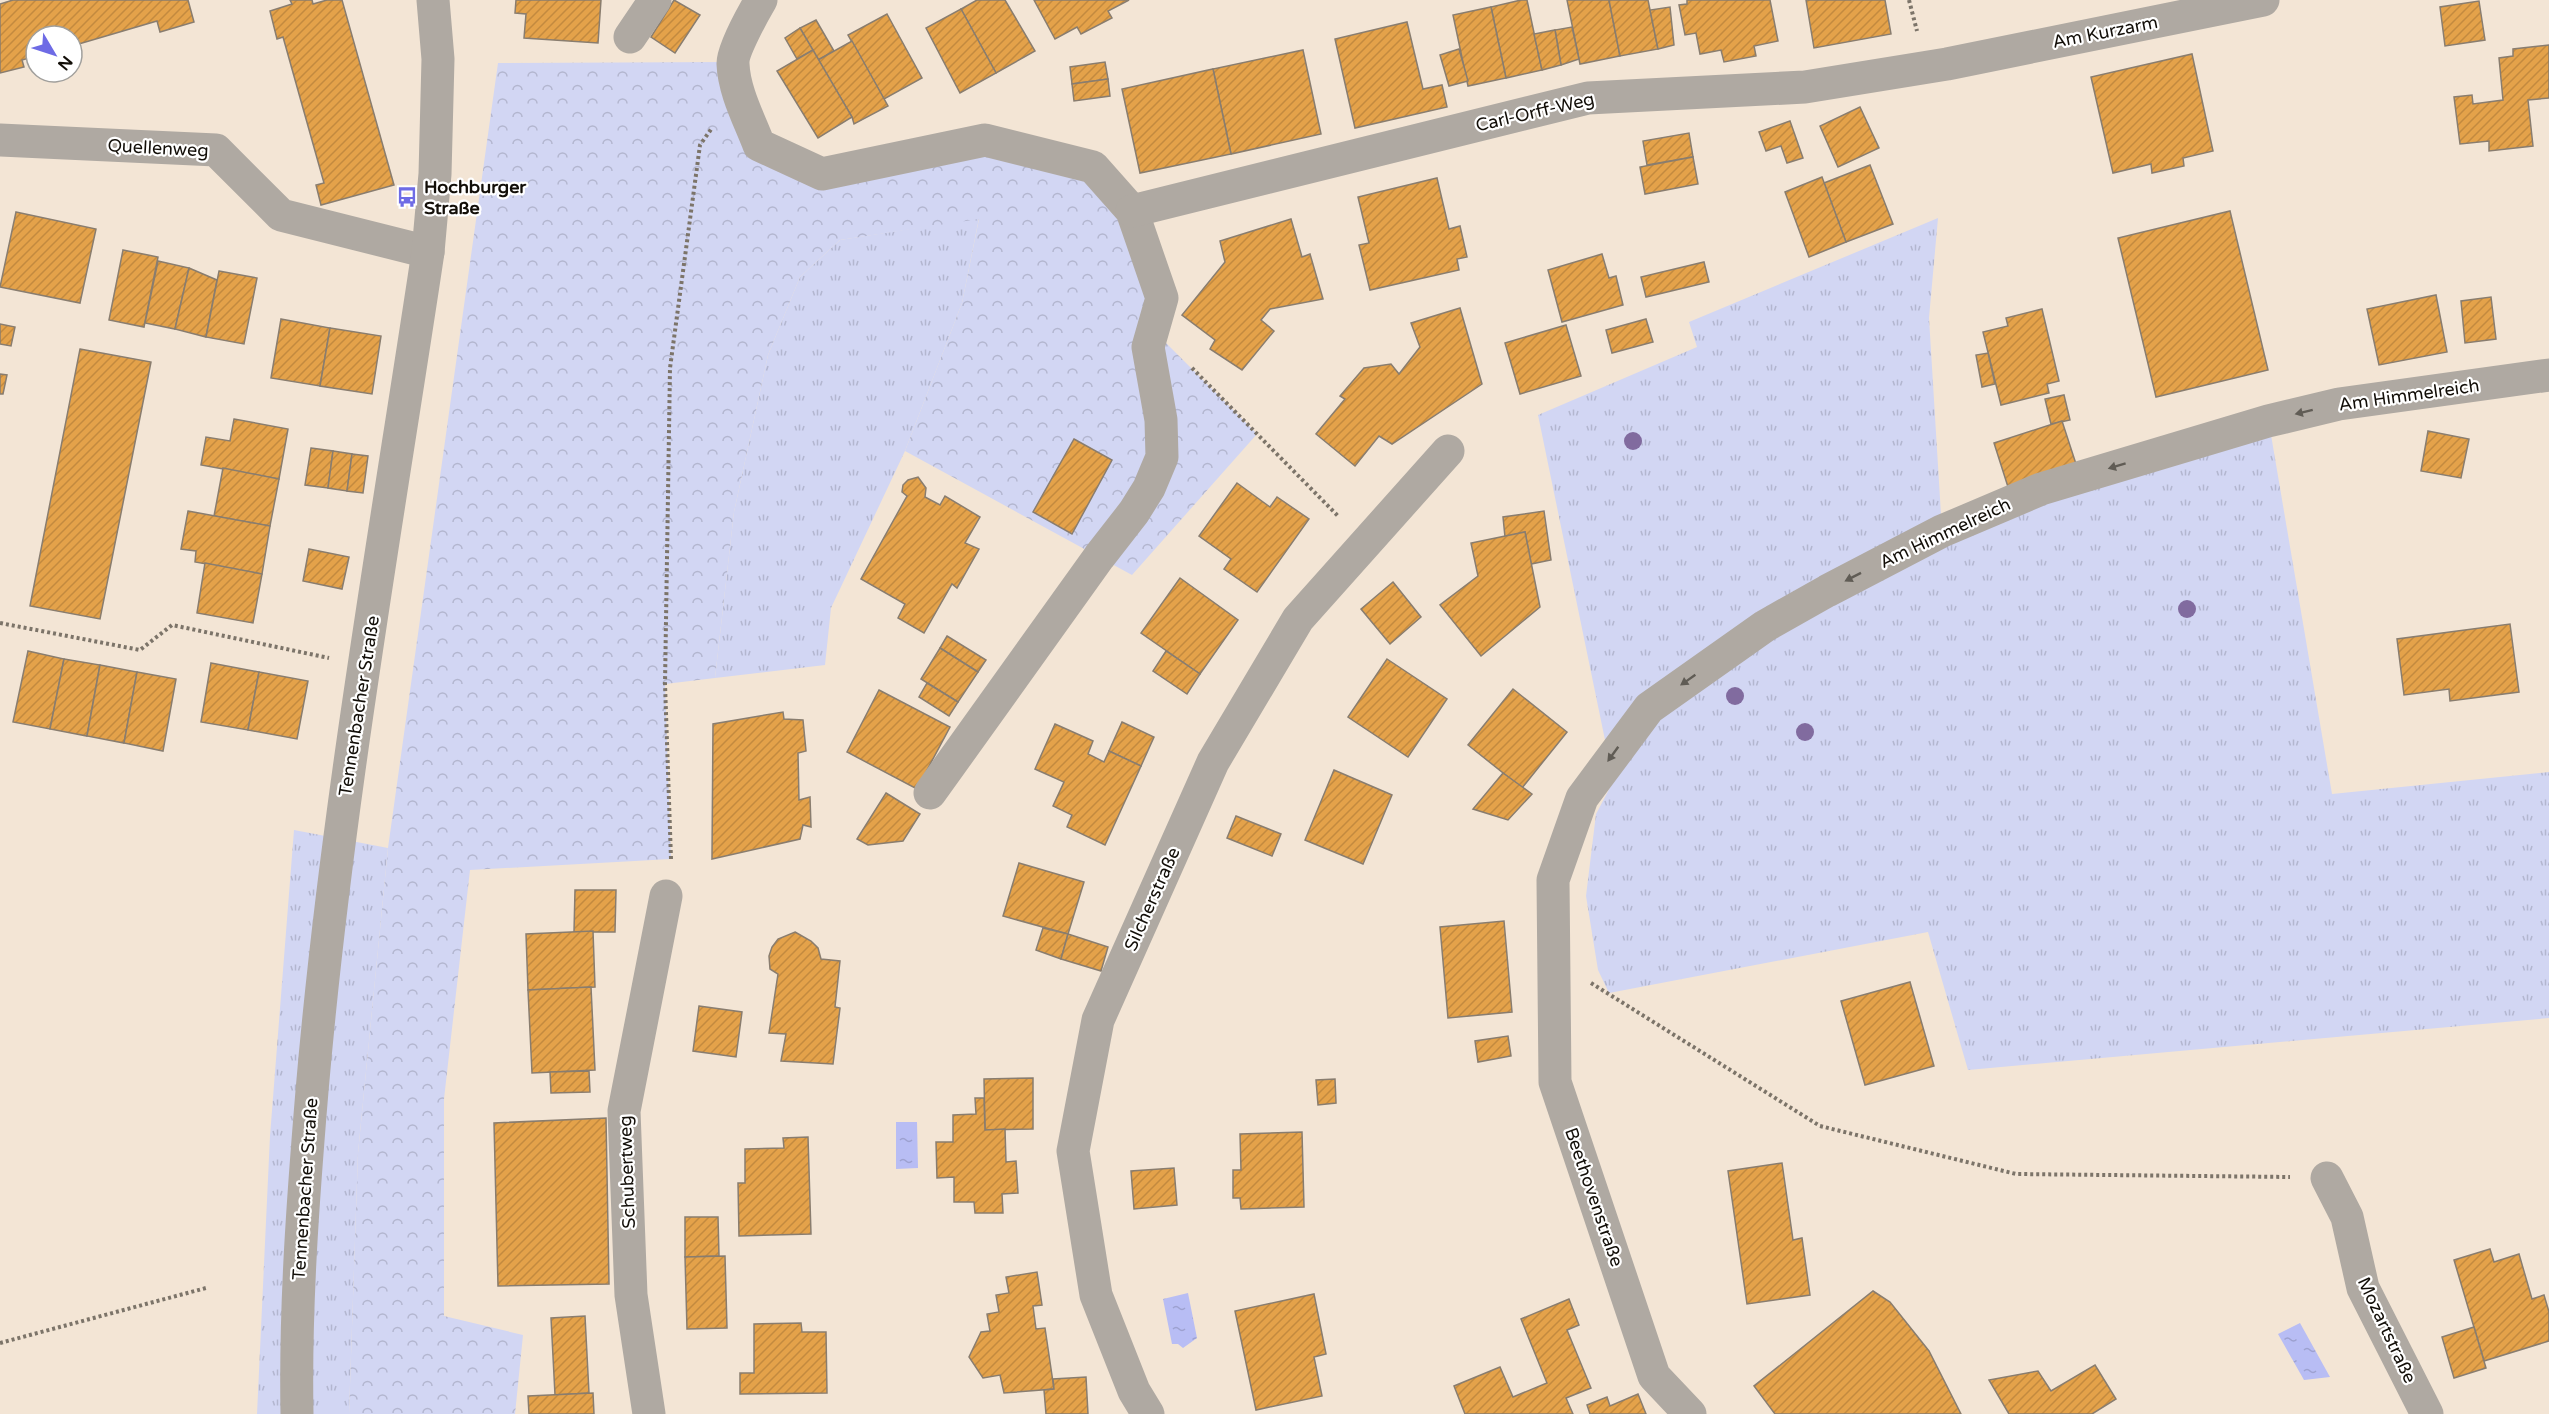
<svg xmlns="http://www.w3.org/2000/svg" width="2549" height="1414" viewBox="0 0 2549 1414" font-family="'Varela Round',sans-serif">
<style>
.grass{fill:url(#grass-tufts)}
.forest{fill:url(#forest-crowns)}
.water{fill:url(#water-ripples)}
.building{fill:url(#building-hatch);stroke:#897d6f;stroke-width:1.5}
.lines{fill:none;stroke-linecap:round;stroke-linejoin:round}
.path{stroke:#7c7469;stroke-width:4;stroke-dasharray:3 3;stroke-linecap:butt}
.minor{stroke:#afa9a2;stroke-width:33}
.tertiary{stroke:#afa9a2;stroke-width:33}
.tree{fill:#816b9f}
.oneway{fill:#605c55}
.labels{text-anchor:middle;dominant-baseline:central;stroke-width:4.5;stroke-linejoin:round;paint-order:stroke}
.street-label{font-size:18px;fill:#120e08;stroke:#fff}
.poi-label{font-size:18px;font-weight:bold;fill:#120e08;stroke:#fff;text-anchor:start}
</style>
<defs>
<pattern id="grass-tufts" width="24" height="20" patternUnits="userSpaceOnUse" patternTransform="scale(1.5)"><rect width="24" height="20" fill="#d2d6f3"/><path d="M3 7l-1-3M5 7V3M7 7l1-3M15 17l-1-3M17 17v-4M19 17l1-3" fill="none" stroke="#b3b6cf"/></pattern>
<pattern id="forest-crowns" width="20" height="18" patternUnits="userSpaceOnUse" patternTransform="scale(1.5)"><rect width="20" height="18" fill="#d2d6f3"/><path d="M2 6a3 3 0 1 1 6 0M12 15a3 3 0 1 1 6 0" fill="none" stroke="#b3b6cf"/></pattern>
<pattern id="water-ripples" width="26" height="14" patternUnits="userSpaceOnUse" patternTransform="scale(1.5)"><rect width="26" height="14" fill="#b8bdf4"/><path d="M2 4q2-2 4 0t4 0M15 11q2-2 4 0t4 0" fill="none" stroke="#9da1d0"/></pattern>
<pattern id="building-hatch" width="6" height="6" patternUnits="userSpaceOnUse" patternTransform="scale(1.5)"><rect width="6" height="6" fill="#e4a24a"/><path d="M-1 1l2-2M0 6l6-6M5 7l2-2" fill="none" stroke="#c38a3f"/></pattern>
</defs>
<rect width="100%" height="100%" fill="#f3e5d5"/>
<g class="grass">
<polygon points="979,218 962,303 905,451 831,608 825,665 715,678 734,512 768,355 800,277 840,240"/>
<polygon points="1938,218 1929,318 1942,531 2269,423 2332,794 2549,772 2549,1018 1968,1070 1928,932 1609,993 1598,970 1586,896 1596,814 1623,763 1605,740 1538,415 1697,347 1689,322"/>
<polygon points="294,830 388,848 358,1153 349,1414 257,1414 270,1136"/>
</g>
<polygon class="forest" points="730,62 754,147 819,177 986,143 1091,169 1128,216 1159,298 1150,327 1257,434 1132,575 905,451 962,303 979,219 840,240 800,277 768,355 734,512 715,678 665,684 671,859 470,870 444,1099 444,1316 523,1335 515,1414 349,1414 358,1153 388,848 498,63"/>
<g class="water">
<polygon points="896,1122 917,1122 918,1168 896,1169"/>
<polygon points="1188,1293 1197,1338 1183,1348 1178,1344 1172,1344 1163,1299"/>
<polygon points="2300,1323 2330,1377 2304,1380 2278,1334"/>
</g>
<g class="building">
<polygon points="13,0 188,0 194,22 160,32 157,21 72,46 72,36 36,36 36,56 22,60 24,67 0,73 0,4"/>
<polygon points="290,0 312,0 313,4 327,0 342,0 394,185 321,205 316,185 324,183 283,37 277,39 270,11 292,4"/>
<polygon points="516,0 601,0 598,43 524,38 526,14 515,13"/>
<polygon points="674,0 700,15 675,53 651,37"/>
<polygon points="977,0 1005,0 1035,51 996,73 961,9"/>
<polygon points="1034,0 1129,0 1108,11 1112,18 1081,34 1077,27 1055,39"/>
<polygon points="1521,0 1527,0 1542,70 1506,78 1491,7"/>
<polygon points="1567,0 1609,0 1620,56 1580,64"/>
<polygon points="1609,0 1648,0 1658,49 1620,56"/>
<polygon points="1687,0 1770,0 1778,41 1754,46 1756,56 1724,62 1721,50 1700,54 1696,33 1685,35 1679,5 1687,4"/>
<polygon points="1806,0 1885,0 1891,34 1814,48"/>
<polygon points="2479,1 2485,40 2445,46 2440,7"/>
<polygon points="1491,7 1506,78 1468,86 1453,15"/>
<polygon points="1670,7 1674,45 1658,49 1650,10"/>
<polygon points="961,9 996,73 960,93 926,28"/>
<polygon points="887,14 922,78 884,99 848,35"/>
<polygon points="816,20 834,51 818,60 800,28"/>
<polygon points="1407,22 1423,89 1442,85 1447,107 1355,128 1335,39"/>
<polygon points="1572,27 1579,59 1561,65 1555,30"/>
<polygon points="800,28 813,50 797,59 785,38"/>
<polygon points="1555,30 1561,65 1542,70 1534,34"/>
<polygon points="852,41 888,106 854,124 852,117 818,60"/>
<polygon points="2549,45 2549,98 2528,100 2533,146 2489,151 2489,141 2460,144 2454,97 2472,95 2473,104 2503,100 2499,58 2513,56 2513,49"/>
<polygon points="1459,49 1468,81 1449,86 1440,55"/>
<polygon points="813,50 852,117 818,138 777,71"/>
<polygon points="1303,50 1321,134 1231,154 1213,69"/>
<polygon points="2192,54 2213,151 2183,158 2184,166 2152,173 2151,164 2113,173 2091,77"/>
<polygon points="1105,62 1108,79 1072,84 1070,67"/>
<polygon points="1213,69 1231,154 1140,173 1122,89"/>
<polygon points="1108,79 1110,96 1074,101 1072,84"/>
<polygon points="1860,107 1879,148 1838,167 1820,126"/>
<polygon points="1790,121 1803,158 1787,163 1781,146 1766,151 1759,132"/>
<polygon points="1689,133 1693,157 1647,165 1643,141"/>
<polygon points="1693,157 1698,184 1645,194 1640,167"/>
<polygon points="1870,165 1893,224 1846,242 1824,183"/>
<polygon points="1822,177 1846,242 1809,257 1785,192"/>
<polygon points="1437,178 1449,229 1460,226 1467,257 1457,259 1459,270 1370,290 1359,245 1369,243 1358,197"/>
<polygon points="2230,211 2268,370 2156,397 2118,238"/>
<polygon points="16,212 96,229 80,303 0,287"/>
<polygon points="1291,219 1302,257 1310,254 1323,299 1270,309 1261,320 1274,331 1242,370 1210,349 1215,340 1182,315 1225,262 1220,241"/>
<polygon points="123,250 158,257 144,327 109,320"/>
<polygon points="1602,254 1609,278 1616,276 1623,305 1562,322 1548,270"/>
<polygon points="158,261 189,268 175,329 145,323"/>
<polygon points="1704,262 1709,282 1646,297 1641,277"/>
<polygon points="189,268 217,280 206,337 175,329"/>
<polygon points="219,271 257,278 244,344 206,337"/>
<polygon points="2436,295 2447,352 2379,365 2367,309"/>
<polygon points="2491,297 2496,339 2465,343 2461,301"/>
<polygon points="1460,308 1482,384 1392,444 1379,436 1355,466 1316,434 1345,399 1340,396 1364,368 1391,364 1399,374 1420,347 1411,323"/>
<polygon points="2042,309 2059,381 2047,384 2049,393 2001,405 1983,332 2008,326 2006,318"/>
<polygon points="281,319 330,328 320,386 271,378"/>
<polygon points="1646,319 1653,342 1612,353 1606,330"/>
<polygon points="0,324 15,327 11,346 0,344"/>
<polygon points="1566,325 1581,376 1520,394 1505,343"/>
<polygon points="330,328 381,336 372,394 320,386"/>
<polygon points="80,349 151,362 100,619 30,606"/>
<polygon points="1988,353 1995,384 1982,387 1976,355"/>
<polygon points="0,374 7,375 3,394 0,394"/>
<polygon points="2064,395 2070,420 2051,424 2045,399"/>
<polygon points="234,419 288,429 279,479 201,465 206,437 230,441"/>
<polygon points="2062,421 2077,467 2009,490 1994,443"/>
<polygon points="2428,431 2469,439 2461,478 2421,471"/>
<polygon points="1074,439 1112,460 1072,534 1033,512"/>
<polygon points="311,448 333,451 328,488 305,485"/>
<polygon points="333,451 352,454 347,491 328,488"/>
<polygon points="352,454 368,456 363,493 347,491"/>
<polygon points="223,468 279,479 270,526 214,516"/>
<polygon points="918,477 926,488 925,497 940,505 945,496 980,517 965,543 979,549 957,588 952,584 924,633 898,618 905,604 861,579 907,496 902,492 903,485 908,480"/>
<polygon points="1237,483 1270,507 1277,497 1309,519 1257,592 1224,569 1231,559 1199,536"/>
<polygon points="188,511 270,526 262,574 195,562 196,551 181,549"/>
<polygon points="1544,511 1551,560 1531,564 1525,532 1505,537 1503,517"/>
<polygon points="1525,532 1540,607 1481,656 1440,605 1478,576 1471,543"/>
<polygon points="309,549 349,557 342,589 303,581"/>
<polygon points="205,563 262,574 253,623 197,613"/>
<polygon points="1180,578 1238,620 1200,674 1141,633"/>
<polygon points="1393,582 1421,617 1390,644 1361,609"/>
<polygon points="2510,624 2519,692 2450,701 2449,689 2404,695 2397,639"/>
<polygon points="947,636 986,660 978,672 940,648"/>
<polygon points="940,648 978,672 958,702 921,679"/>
<polygon points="28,651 64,659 50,729 13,722"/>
<polygon points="1166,651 1200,674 1187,694 1153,671"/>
<polygon points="64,659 100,665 87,736 50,729"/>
<polygon points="1387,659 1447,699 1408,757 1348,717"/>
<polygon points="211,663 259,672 248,730 201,722"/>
<polygon points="100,665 137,672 124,743 87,736"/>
<polygon points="137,672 176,679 163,751 124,743"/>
<polygon points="259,672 308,681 297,739 248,730"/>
<polygon points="927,683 958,702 949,716 919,697"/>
<polygon points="1513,689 1567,732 1522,788 1468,745"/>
<polygon points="879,690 950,727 917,789 847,752"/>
<polygon points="783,712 784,719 803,720 806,751 798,753 799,800 810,797 811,827 803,825 800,839 712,859 713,724"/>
<polygon points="1122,722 1154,737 1141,766 1109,751"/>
<polygon points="1055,724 1093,741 1088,754 1104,762 1109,751 1141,766 1105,845 1067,827 1072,815 1053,806 1064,782 1035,769"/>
<polygon points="1334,770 1392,795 1363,864 1305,840"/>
<polygon points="1503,773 1532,794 1508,820 1473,809"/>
<polygon points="886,793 920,814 903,841 868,845 857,839"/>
<polygon points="1236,816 1281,834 1272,856 1227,838"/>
<polygon points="1019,863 1084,882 1068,934 1003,916"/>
<polygon points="575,890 616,890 615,932 574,932"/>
<polygon points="1504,921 1512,1012 1448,1018 1440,927"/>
<polygon points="1043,928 1068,934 1061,959 1036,950"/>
<polygon points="593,931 595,987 528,990 526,934"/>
<polygon points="795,932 811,941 818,948 821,959 840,961 835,1007 840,1008 833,1064 781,1061 786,1034 769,1033 778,974 770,969 769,956 772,947 778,939"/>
<polygon points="1068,934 1108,947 1101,971 1061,959"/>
<polygon points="1910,982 1934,1066 1865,1085 1841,1001"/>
<polygon points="591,987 595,1070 532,1073 528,990"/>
<polygon points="699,1006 742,1012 736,1057 693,1051"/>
<polygon points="1508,1036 1511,1056 1478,1062 1475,1041"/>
<polygon points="589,1071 590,1092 551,1093 550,1072"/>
<polygon points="1033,1078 1033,1129 985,1130 984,1079"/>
<polygon points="1335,1079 1336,1103 1318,1105 1316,1080"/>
<polygon points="975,1098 984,1098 985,1130 1005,1129 1006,1162 1016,1161 1018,1193 1002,1194 1003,1213 975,1213 974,1202 954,1202 954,1177 937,1178 936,1142 953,1142 953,1115 976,1114"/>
<polygon points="606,1118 609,1284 498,1286 494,1123"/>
<polygon points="1302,1132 1304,1207 1241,1209 1240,1198 1233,1198 1233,1170 1241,1170 1240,1134"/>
<polygon points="808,1137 811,1234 739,1236 738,1183 745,1183 745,1149 784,1148 783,1138"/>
<polygon points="1782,1163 1793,1240 1802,1238 1810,1295 1747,1304 1728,1171"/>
<polygon points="1174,1168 1177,1205 1134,1209 1131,1171"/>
<polygon points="685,1217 718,1217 719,1256 685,1257"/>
<polygon points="2490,1249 2494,1262 2519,1254 2532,1299 2544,1295 2549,1312 2549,1341 2484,1361 2454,1260"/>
<polygon points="725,1256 727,1328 687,1329 685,1257"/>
<polygon points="1037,1272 1042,1305 1033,1306 1036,1329 1045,1328 1054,1389 1004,1393 1000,1375 983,1378 969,1357 981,1332 990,1331 987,1314 999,1312 996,1295 1009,1293 1006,1277"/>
<polygon points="1873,1291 1890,1302 1929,1351 1961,1414 1775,1414 1754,1386"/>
<polygon points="1314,1294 1326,1354 1314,1357 1322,1396 1256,1410 1235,1311"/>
<polygon points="1569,1299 1579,1325 1567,1330 1591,1388 1566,1398 1573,1414 1465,1414 1454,1386 1500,1367 1513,1397 1547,1383 1521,1319"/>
<polygon points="585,1316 589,1393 555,1395 551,1318"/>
<polygon points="801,1323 802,1332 826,1332 827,1393 740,1394 740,1373 754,1373 754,1324"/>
<polygon points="2474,1327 2486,1368 2454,1378 2442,1337"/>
<polygon points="2095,1365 2116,1399 2092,1414 2009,1414 1989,1380 2038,1371 2051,1391"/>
<polygon points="1086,1377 1088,1414 1046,1414 1044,1390 1054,1389 1053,1379"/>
<polygon points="593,1393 594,1414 529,1414 528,1396"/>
<polygon points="1638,1394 1646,1414 1590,1414 1587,1405 1607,1397 1610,1406"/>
</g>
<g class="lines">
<g class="path">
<polyline points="1909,0 1917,31"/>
<polyline points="1192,368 1338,516"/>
<polyline points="0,623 140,650 172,625 329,658"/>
<polyline points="671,859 665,684 670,368 700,145 712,128"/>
<polyline points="1591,983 1820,1126 2016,1174 2290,1177"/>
<polyline points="0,1343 206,1288"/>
</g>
<g class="minor">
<path d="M761,0C754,12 732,51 733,64C734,91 749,119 759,145L822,174L985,140L1093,167L1132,211L1162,298L1148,347L1161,420L1162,457L1149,488L1134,512L1099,557L930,793"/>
<polyline points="630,37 655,0"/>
<polyline points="0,140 216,150 281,215 428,252"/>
<polyline points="1132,211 1588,98 1805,87 1947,64 2263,0"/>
<polyline points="2327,1178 2347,1217 2363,1288 2427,1414"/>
<polyline points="649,1414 631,1295 624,1111 666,896"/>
<polyline points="1148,1414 1134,1391 1096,1295 1073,1151 1098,1020 1213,762 1298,619 1448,451"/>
<polyline points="1690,1414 1654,1376 1555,1082 1553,880 1582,798 1649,708 1765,626 1827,591 1942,531 2041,489 2268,421 2339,404 2549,375"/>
</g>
<path class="tertiary" d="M297,1414C295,1306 303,1199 312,1091C336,810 386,531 428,252L435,174L438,59L433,0"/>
</g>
<g class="tree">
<circle cx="1633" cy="441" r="9"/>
<circle cx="2187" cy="609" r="9"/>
<circle cx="1735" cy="696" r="9"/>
<circle cx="1805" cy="732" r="9"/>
</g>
<defs><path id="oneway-solid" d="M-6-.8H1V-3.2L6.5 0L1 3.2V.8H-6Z" transform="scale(1.5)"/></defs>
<g class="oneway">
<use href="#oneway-solid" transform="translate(2304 412) rotate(166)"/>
<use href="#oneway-solid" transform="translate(2117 466) rotate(163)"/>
<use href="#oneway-solid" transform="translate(1853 577) rotate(153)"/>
<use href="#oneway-solid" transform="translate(1688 680) rotate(145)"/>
<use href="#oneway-solid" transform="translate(1613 754) rotate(126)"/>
</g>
<defs>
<g id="bus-bare" transform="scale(1.62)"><path d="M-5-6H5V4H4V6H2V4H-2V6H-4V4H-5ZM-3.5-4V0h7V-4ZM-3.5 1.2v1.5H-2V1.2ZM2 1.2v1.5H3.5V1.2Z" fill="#6e6be5" stroke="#fff" stroke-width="2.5" paint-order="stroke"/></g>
</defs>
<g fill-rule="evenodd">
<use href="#bus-bare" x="407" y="197"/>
</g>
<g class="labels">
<g class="street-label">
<text transform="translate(2105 32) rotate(-11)">Am Kurzarm</text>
<text transform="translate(1535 112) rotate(-13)">Carl-Orff-Weg</text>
<text transform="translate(158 148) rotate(3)">Quellenweg</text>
<text transform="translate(2409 395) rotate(-8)">Am Himmelreich</text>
<text transform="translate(1945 533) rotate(-25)">Am Himmelreich</text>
<text transform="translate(359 706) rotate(-81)">Tennenbacher Straße</text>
<text transform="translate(1152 899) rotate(-66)">Silcherstraße</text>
<text transform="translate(627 1172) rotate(-92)">Schubertweg</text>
<text transform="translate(305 1189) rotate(-86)">Tennenbacher Straße</text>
<text transform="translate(1594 1197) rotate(71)">Beethovenstraße</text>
<text transform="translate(2387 1330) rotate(65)">Mozartstraße</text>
</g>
<g class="poi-label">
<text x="424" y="187">Hochburger<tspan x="424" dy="21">Straße</tspan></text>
</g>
</g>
<g transform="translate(54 54) rotate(129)"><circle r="28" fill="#ffffff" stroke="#a09f9c" stroke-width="1.5"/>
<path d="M0-4.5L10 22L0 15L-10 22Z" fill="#6e6be5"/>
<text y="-9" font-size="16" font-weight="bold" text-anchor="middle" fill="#120e08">N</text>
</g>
</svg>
